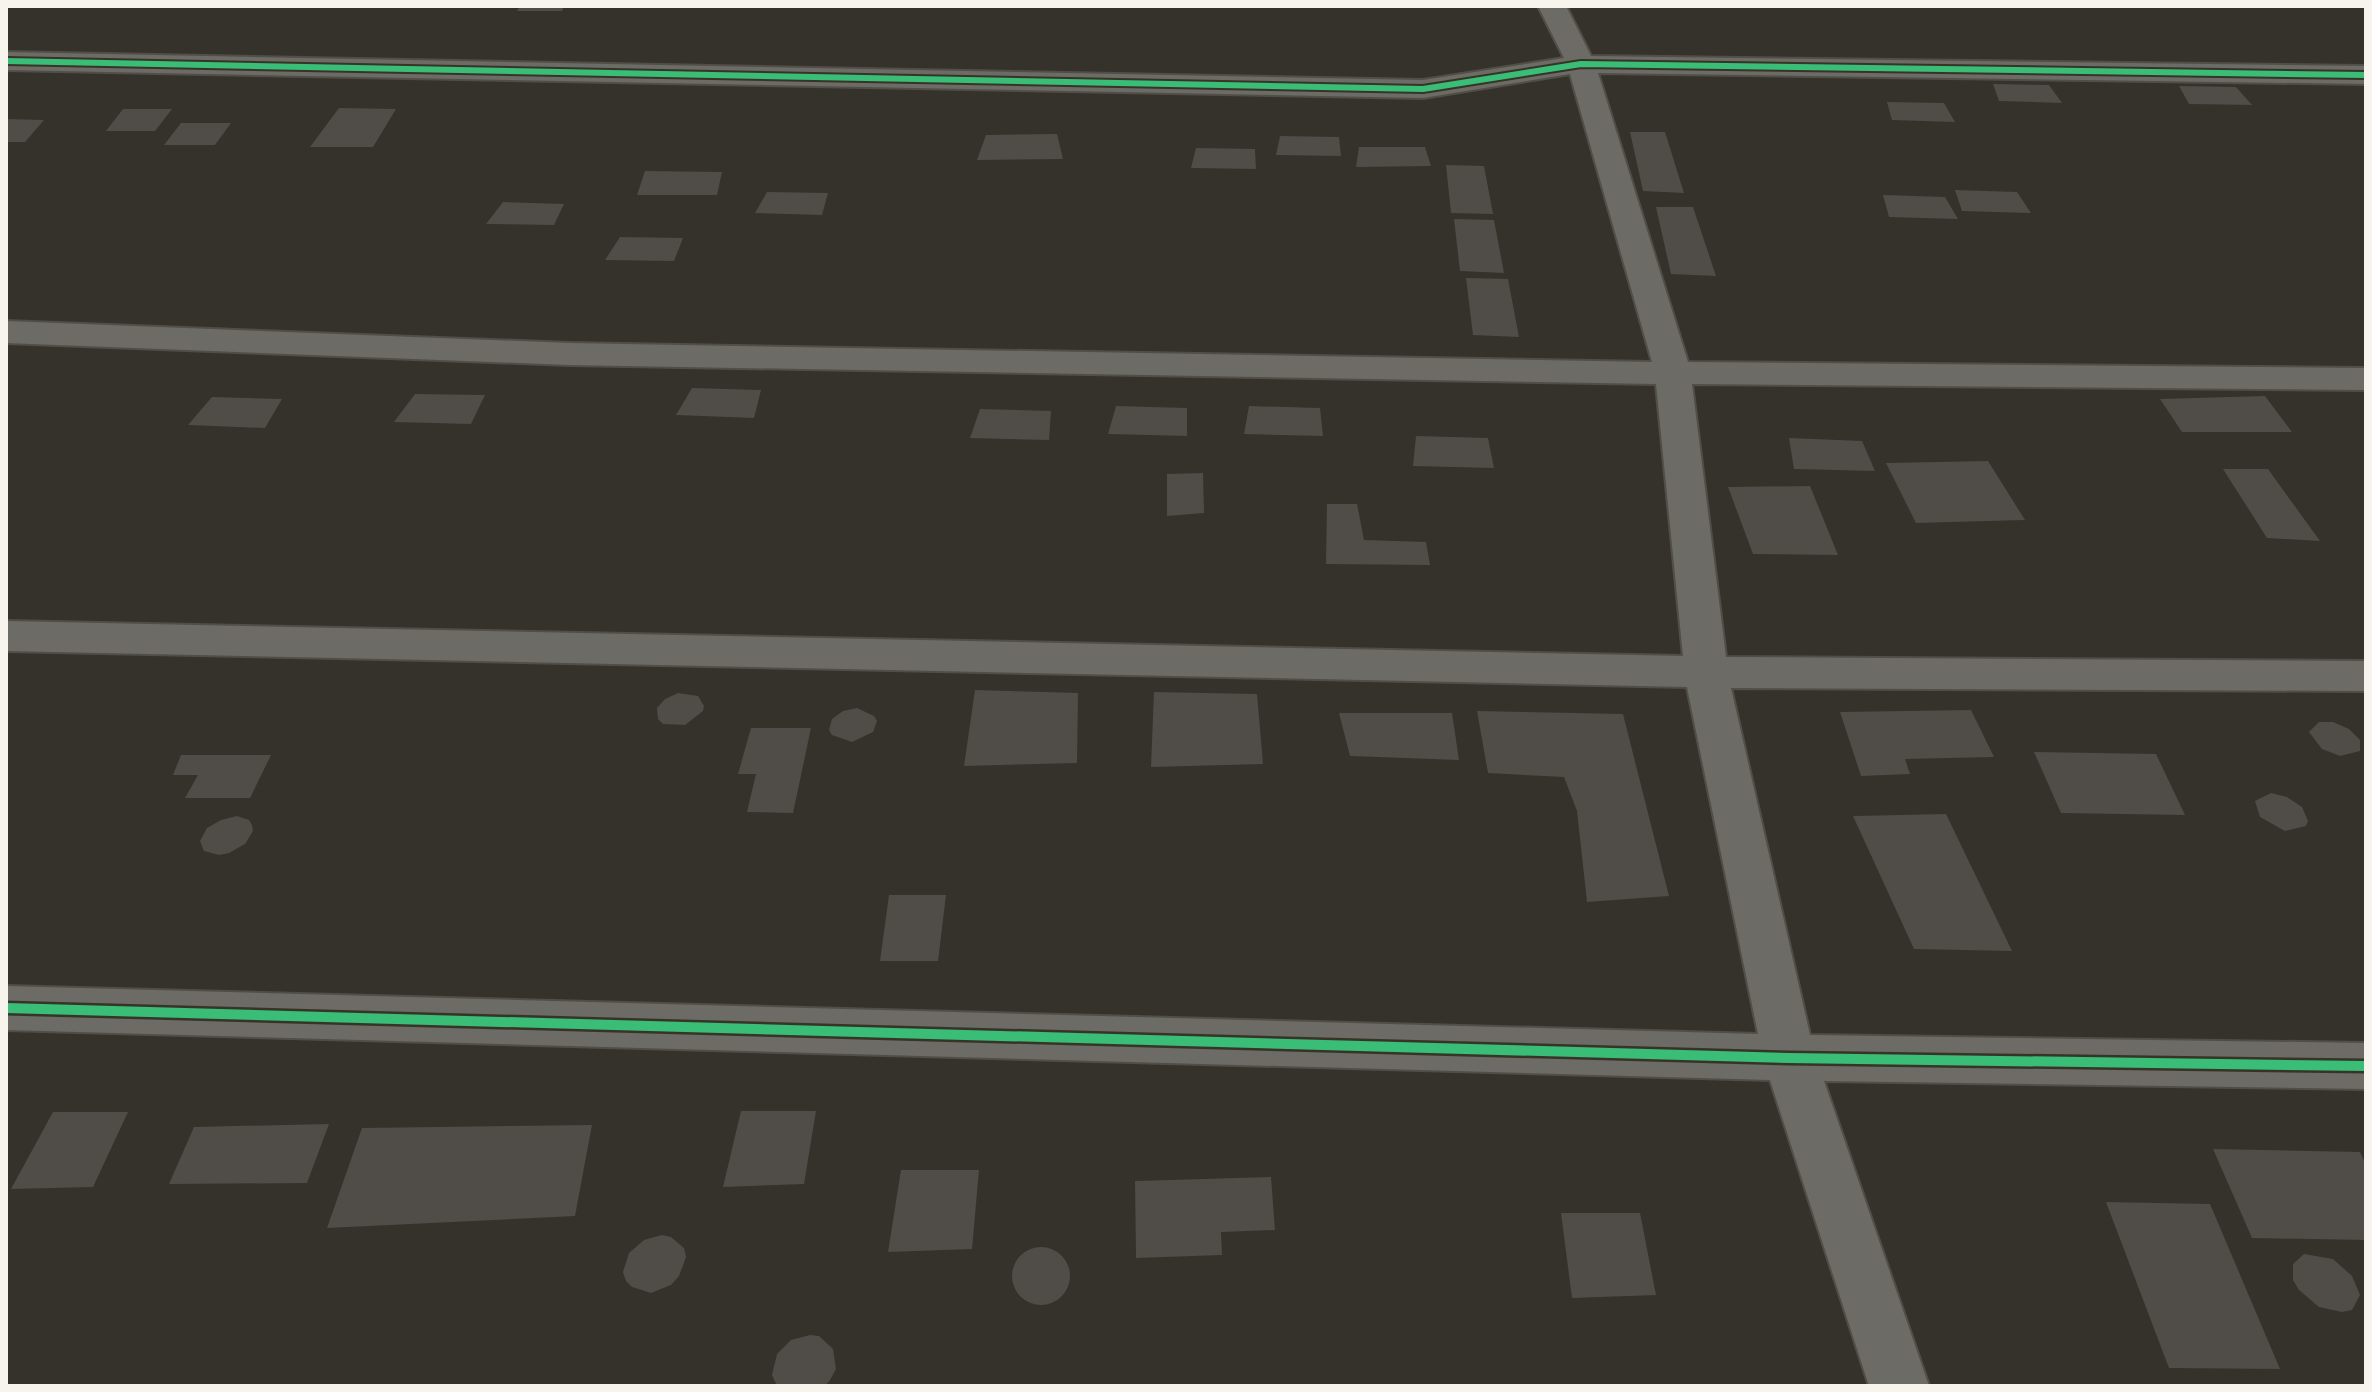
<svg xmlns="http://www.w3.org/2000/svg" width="2372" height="1392" viewBox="0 0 2372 1392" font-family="Poppins,sans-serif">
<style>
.building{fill:#504c48}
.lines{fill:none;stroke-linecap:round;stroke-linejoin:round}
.minor-casing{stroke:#504e47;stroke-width:4}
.minor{fill:#6d6b66;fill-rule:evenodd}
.cycleway-far1-casing{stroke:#373427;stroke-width:10}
.cycleway-casing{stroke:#373427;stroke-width:15}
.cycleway-far1{stroke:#3abd76;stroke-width:6}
.cycleway{stroke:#3abd76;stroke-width:10}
</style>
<rect width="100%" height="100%" fill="#34322a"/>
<g class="building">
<polygon points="520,6 564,6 562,11 517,11"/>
<polygon points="1993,84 2049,85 2062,103 1999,101"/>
<polygon points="2179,86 2236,87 2252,105 2189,104"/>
<polygon points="1887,102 1944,103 1955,122 1892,120"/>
<polygon points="339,108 396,109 373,147 310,147"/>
<polygon points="123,109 172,109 155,131 106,131"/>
<polygon points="6,119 44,120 25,142 6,142"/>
<polygon points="181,123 231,123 215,145 164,145"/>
<polygon points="1630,132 1665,132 1684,193 1643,191"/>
<polygon points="1057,134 1063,159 977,160 986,135"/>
<polygon points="1280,136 1339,137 1341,156 1276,155"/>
<polygon points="1359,147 1425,147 1431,166 1356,167"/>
<polygon points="1196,148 1255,149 1256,169 1191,168"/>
<polygon points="1446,165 1484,166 1493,214 1451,213"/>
<polygon points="645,171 722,172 717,195 637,195"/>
<polygon points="1955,190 2017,192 2031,213 1962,211"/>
<polygon points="767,192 828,193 822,215 755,213"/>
<polygon points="1883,195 1945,197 1958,219 1889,217"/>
<polygon points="503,202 564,204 554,225 486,224"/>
<polygon points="1656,207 1693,207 1716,276 1671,274"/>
<polygon points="1454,219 1494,220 1504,273 1460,271"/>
<polygon points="620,237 683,238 674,261 605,260"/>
<polygon points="1466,278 1508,279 1519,337 1473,335"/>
<polygon points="692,388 761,390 754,418 676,415"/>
<polygon points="415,394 485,395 471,424 394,422"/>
<polygon points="2265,396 2292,432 2182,432 2160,399"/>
<polygon points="212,397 282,399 265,428 188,425"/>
<polygon points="1116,406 1187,408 1187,436 1108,434"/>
<polygon points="1249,406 1320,408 1323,436 1244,434"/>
<polygon points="980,409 1051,411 1049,440 970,438"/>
<polygon points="1416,436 1488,438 1494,468 1413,466"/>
<polygon points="1789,438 1862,441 1875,471 1794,469"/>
<polygon points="1988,461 2025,520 1916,523 1886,463"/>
<polygon points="2223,469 2268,469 2320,541 2267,538"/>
<polygon points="1203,473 1204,513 1167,516 1167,474"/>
<polygon points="1810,486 1838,555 1753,554 1728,487"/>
<polygon points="1327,504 1357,504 1364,540 1426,542 1430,565 1326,564"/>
<polygon points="975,690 1078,693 1077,763 964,766"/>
<polygon points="1154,692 1257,694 1263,764 1151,767"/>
<polygon points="678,693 698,696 704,706 703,711 685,725 663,724 658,719 657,708 665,699"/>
<polygon points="857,708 874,716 877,721 873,732 852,742 832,735 829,730 832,719 843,711"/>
<polygon points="1971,710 1994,757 1905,759 1910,774 1861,776 1840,712"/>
<polygon points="1477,711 1623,714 1669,896 1587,902 1577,811 1564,777 1488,773"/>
<polygon points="1339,713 1452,713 1459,760 1350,756"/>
<polygon points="2319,722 2333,722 2349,729 2360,740 2360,751 2340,756 2322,749 2309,732"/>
<polygon points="751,728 811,728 793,813 747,812 756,774 738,774"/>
<polygon points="2034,752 2156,754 2185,815 2061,813"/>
<polygon points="181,755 271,755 250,798 185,798 198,775 173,775"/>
<polygon points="2271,793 2287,797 2302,807 2308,821 2306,826 2285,831 2260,817 2255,801"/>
<polygon points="1946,814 2012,951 1914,949 1853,816"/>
<polygon points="237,816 249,820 252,825 253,831 245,844 229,853 219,855 204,851 200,841 207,828 221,820"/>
<polygon points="889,895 946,895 938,961 880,961"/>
<polygon points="741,1111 816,1111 804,1184 723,1187"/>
<polygon points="53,1112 128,1112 93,1187 11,1189"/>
<polygon points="329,1124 307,1183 169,1184 194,1127"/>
<polygon points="592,1125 575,1216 327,1228 362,1128"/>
<polygon points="2213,1149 2360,1152 2366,1165 2366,1240 2252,1238"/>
<polygon points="901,1170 979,1170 972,1249 888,1252"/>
<polygon points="1271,1177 1275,1230 1221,1232 1222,1255 1136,1258 1135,1181"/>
<polygon points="2106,1202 2210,1204 2280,1369 2169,1368"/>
<polygon points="1561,1213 1640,1213 1656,1295 1572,1298"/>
<polygon points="662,1235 671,1237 684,1248 686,1257 679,1276 671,1285 651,1293 632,1287 626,1281 623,1272 629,1253 644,1240"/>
<circle cx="1041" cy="1276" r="29"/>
<polygon points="2304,1254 2333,1259 2352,1276 2360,1295 2352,1310 2342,1312 2319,1307 2299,1290 2293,1280 2293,1264"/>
<polygon points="810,1335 819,1336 833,1349 836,1369 830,1380 825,1386 777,1386 772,1375 777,1354 791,1340"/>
</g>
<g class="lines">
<g class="minor-casing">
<polygon id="minor" points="1538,6 1566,6 1591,56 2366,66 2366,84 1598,73 1688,362 2366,368 2366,390 1692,384 1726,657 2366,661 2366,691 1731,688 1810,1035 2366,1043 2366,1089 1824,1081 1929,1386 1869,1386 1770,1080 6,1030 6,986 1758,1034 1687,687 6,651 6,621 1683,656 1656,384 569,365 6,343 6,321 569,343 1652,362 1570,74 1423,98 6,70 6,52 1423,80 1564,58"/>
</g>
<use href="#minor" class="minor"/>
<g class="cycleway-far1-casing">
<polyline id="cycleway-far1" points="6,61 1423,89 1581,64 2366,75"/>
</g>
<g class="cycleway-casing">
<polyline id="cycleway" points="6,1008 1789,1058 2366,1066"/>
</g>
<use href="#cycleway-far1" class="cycleway-far1"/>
<use href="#cycleway" class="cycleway"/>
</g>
<rect width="2372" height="1392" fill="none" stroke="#f6f4ec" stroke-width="16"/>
</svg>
